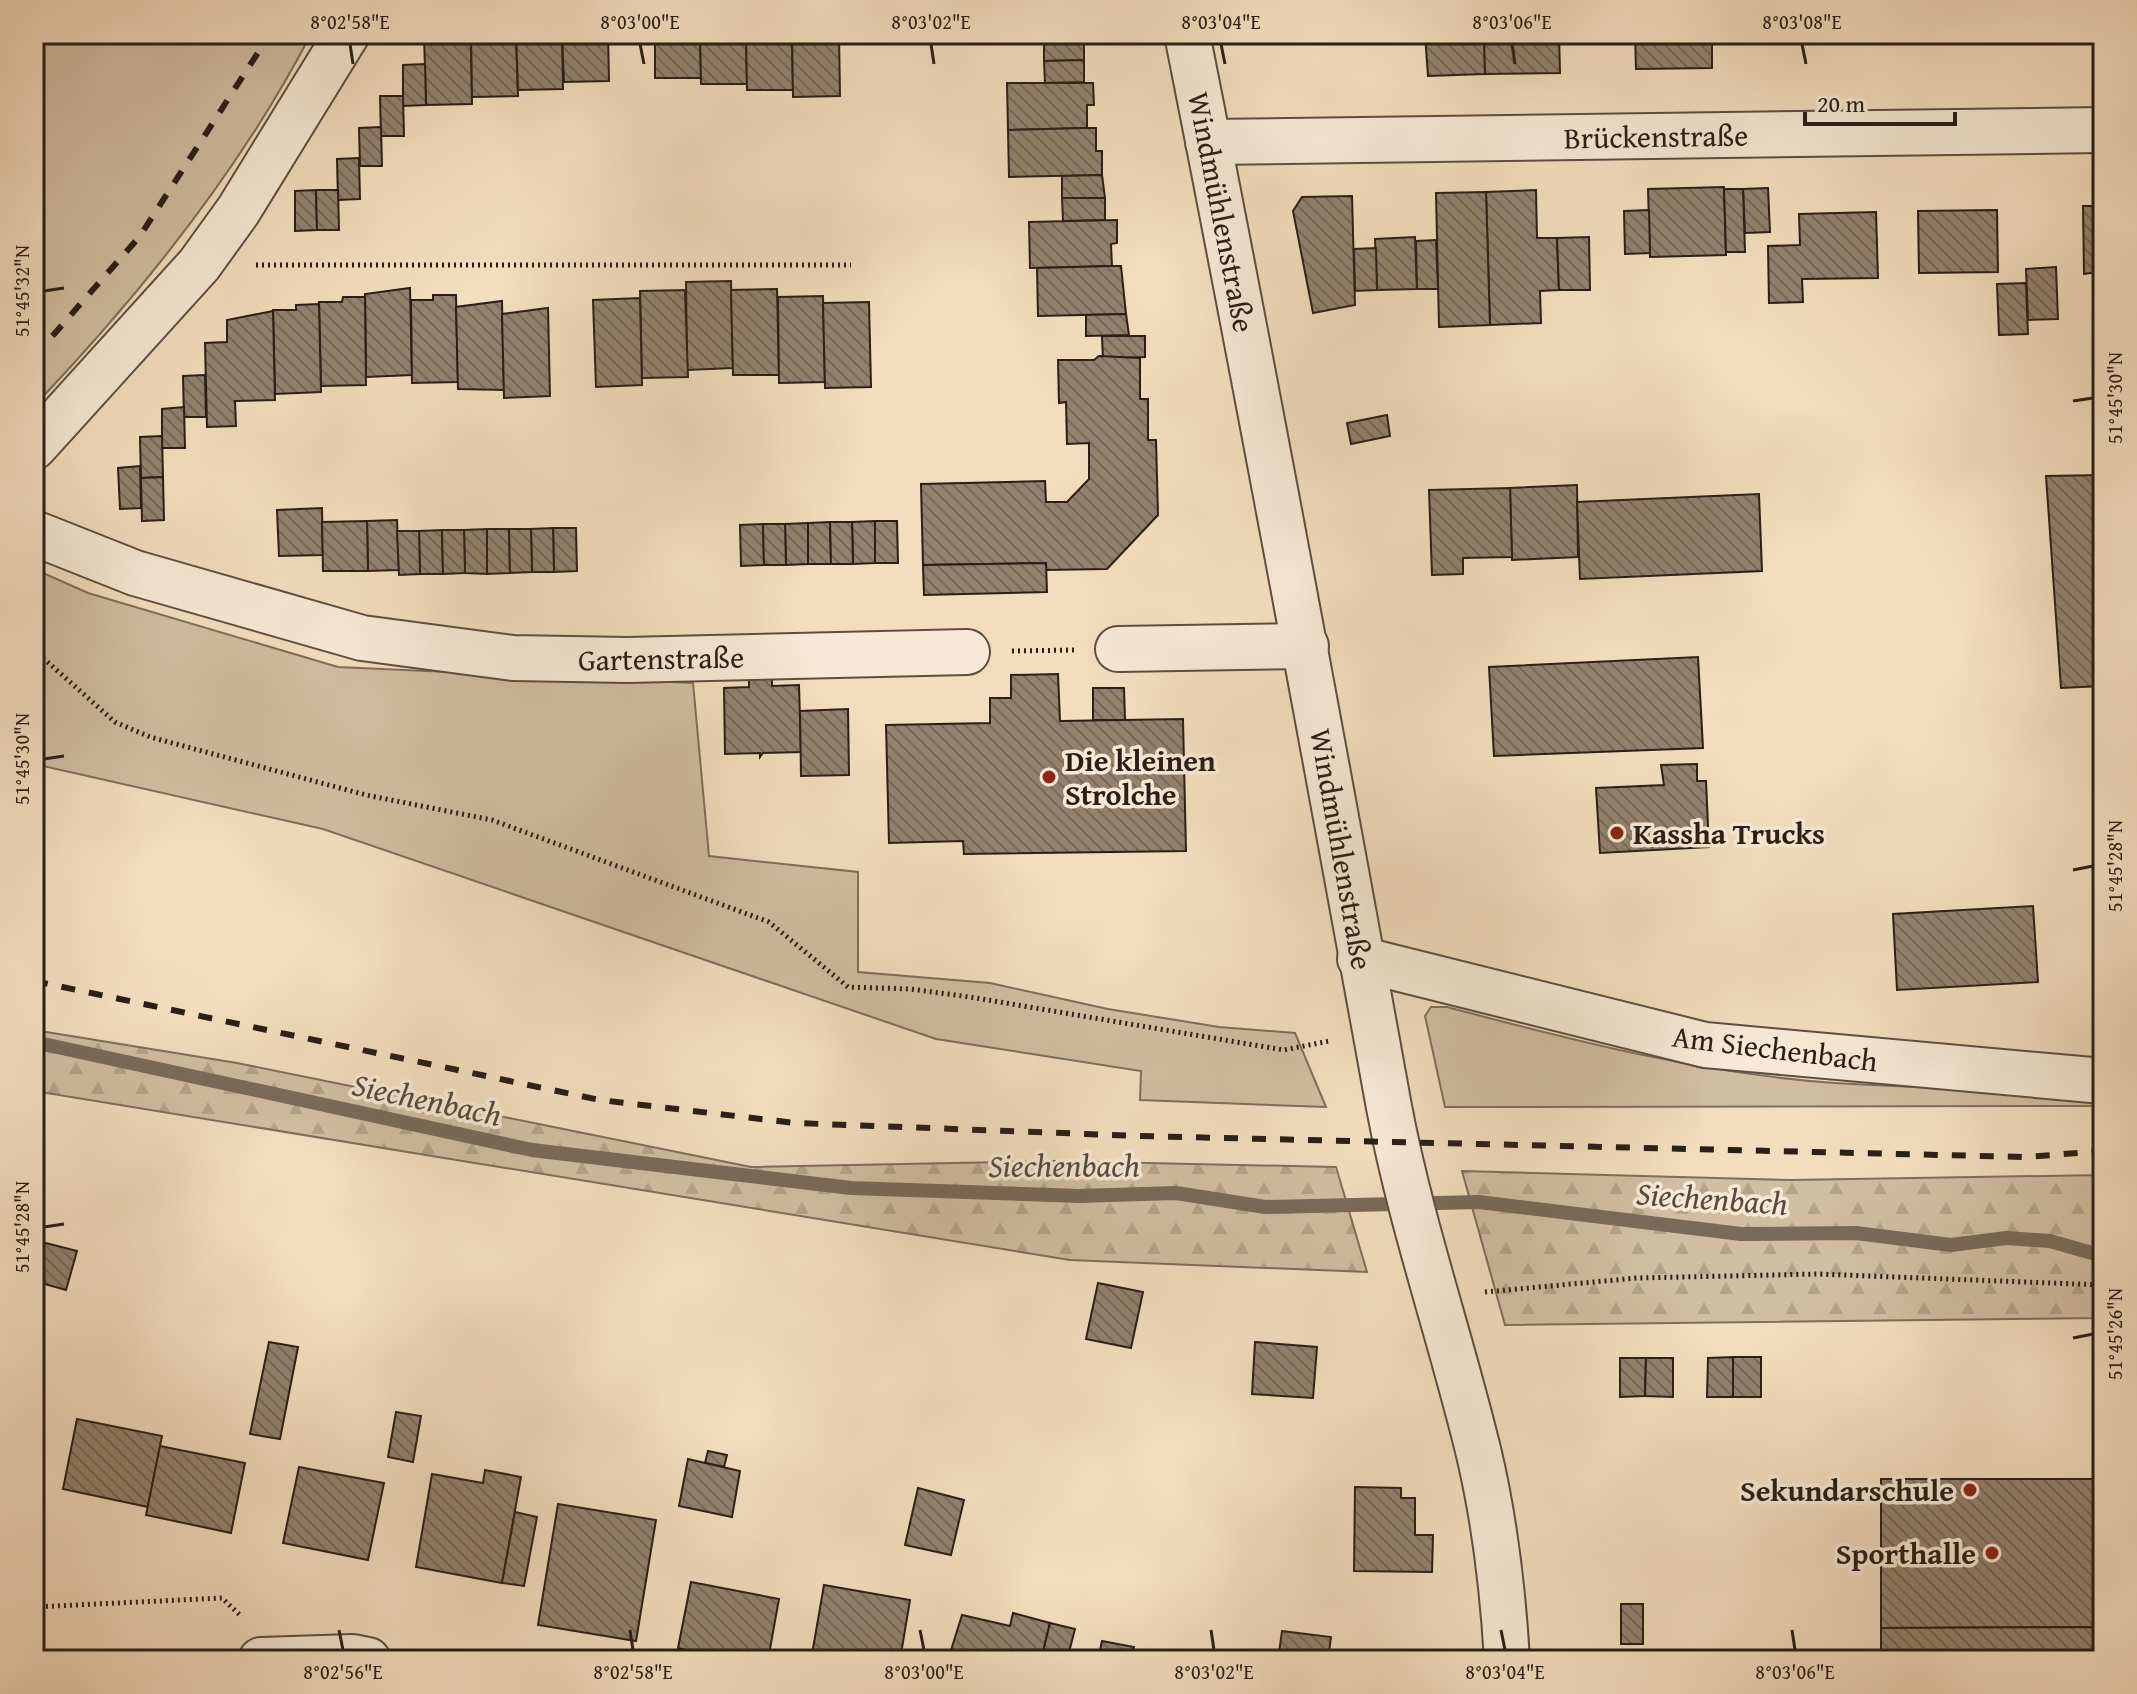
<svg xmlns="http://www.w3.org/2000/svg" width="2137" height="1694" viewBox="0 0 2137 1694" font-family="'Gentium Book Plus',serif">
<style>
.green{fill:#d1bda2;stroke:#7e6e5c;stroke-width:2}
.forest{fill:url(#forest-firs);stroke:#7e6e5c;stroke-width:2}
.lines{fill:none;stroke-linecap:round;stroke-linejoin:round}
.stream{stroke:#7a6a59;stroke-width:14}
.building{fill:url(#building-back-hatch);stroke:#2a1e17;stroke-width:2}
.street-casing{stroke:#5c4e41;stroke-width:48}
.path{stroke:#2a1e17;stroke-width:5;stroke-dasharray:2 4;stroke-linecap:butt}
.street{stroke:#f7e9d5;stroke-width:44}
.rail{stroke:#2a1e17;stroke-width:6;stroke-dasharray:14 14;stroke-linecap:butt}
.ticks{fill:none;stroke:#2a1e17;stroke-width:3}
.poi-dot{fill:#8f2418;stroke:#f7e9d5;stroke-width:3}
.labels{text-anchor:middle;dominant-baseline:central;stroke-width:7;stroke-linejoin:round;paint-order:stroke}
.street-label{font-size:30px;fill:#2a1e17;stroke:#f7e9d5}
.poi-label{font-size:30px;font-weight:bold;fill:#2a1e17;stroke:#f7e9d5;text-anchor:start}
.water-label{font-size:32px;font-style:italic;fill:#594a3e;stroke:#f7e9d5}
.neatline{fill:none;stroke:#2a1e17;stroke-width:3}
.ticks-label{font-size:20px;text-anchor:middle;fill:#2a1e17}
</style>
<defs>
<pattern id="forest-firs" width="22" height="20" patternUnits="userSpaceOnUse" patternTransform="scale(2)"><rect width="22" height="20" fill="#d1bda2"/><path d="M5 1l3.5 6h-7zM16 11l3.5 6h-7z" fill="#b4a28b"/></pattern>
<pattern id="building-back-hatch" width="6" height="6" patternUnits="userSpaceOnUse" patternTransform="scale(2)"><rect width="6" height="6" fill="#93816e"/><path d="M-1 5l2 2M0 0l6 6M5-1l2 2" fill="none" stroke="#786959"/></pattern>
</defs>
<rect width="100%" height="100%" fill="#f3ddbe"/>
<filter id="stains"><feTurbulence type="fractalNoise" baseFrequency=".0025" numOctaves="4"/><feColorMatrix values="0 0 0 0 .2 0 0 0 0 .09 0 0 0 0 .02 0 0 0 .5 -.17"/></filter>
<radialGradient id="worn" r=".72"><stop offset=".6" stop-color="#630" stop-opacity="0"/><stop offset="1" stop-color="#630" stop-opacity=".3"/></radialGradient>
<g class="green">
<path d="M34,34H311C240,171 140,295 34,406Z"/>
<polygon points="34,569 88,593 338,667 693,683 709,856 858,872 858,972 990,983 1108,1009 1219,1027 1295,1033 1326,1107 1140,1100 1141,1071 936,1039 323,829 34,764"/>
<path d="M1431,1007H1447C1575,1041 1703,1074 1835,1083C1924,1089 2014,1089 2103,1091V1106L1445,1107L1425,1016Z"/>
</g>
<g class="forest">
<polygon points="34,1030 237,1063 751,1167 1056,1161 1336,1167 1367,1272 1070,1260 34,1091"/>
<polygon points="1462,1171 1791,1180 2103,1175 2103,1318 1505,1325"/>
</g>
<g class="lines">
<polyline class="stream" points="34,1042 532,1150 851,1188 1079,1196 1176,1193 1265,1207 1479,1202 1741,1234 1856,1233 1951,1245 2006,1238 2050,1241 2092,1253 2103,1252"/>
</g>
<g class="building">
<polygon points="424,34 471,34 472,104 426,105"/>
<polygon points="471,34 516,34 518,96 472,97"/>
<polygon points="516,34 562,34 563,89 518,90"/>
<polygon points="562,34 608,34 609,81 564,82"/>
<polygon points="655,34 700,34 701,78 655,78"/>
<polygon points="700,34 746,34 747,84 701,84"/>
<polygon points="746,34 792,34 793,90 747,90"/>
<polygon points="792,34 839,34 840,96 793,97"/>
<polygon points="990,34 1077,34 1077,37 990,39"/>
<polygon points="1425,34 1484,34 1485,74 1428,76"/>
<polygon points="1484,34 1559,34 1560,73 1485,74"/>
<polygon points="1635,34 1712,34 1712,68 1636,69"/>
<polygon points="1077,37 1084,37 1084,60 1044,61 1044,38"/>
<polygon points="1084,60 1084,82 1045,83 1044,61"/>
<polygon points="425,64 426,105 403,106 403,65"/>
<polygon points="1007,83 1093,83 1094,105 1087,105 1087,128 1008,130"/>
<polygon points="380,96 403,96 404,136 381,136"/>
<polygon points="381,127 382,166 360,166 359,128"/>
<polygon points="1087,128 1096,128 1096,151 1102,151 1102,175 1009,177 1008,130"/>
<polygon points="359,158 360,199 338,200 337,159"/>
<polygon points="1102,175 1105,198 1062,198 1062,176"/>
<polygon points="1724,187 1726,255 1650,257 1648,189"/>
<polygon points="1768,188 1770,232 1745,233 1743,189"/>
<polygon points="1724,189 1743,189 1745,252 1726,252"/>
<polygon points="316,190 317,230 295,231 295,191"/>
<polygon points="316,190 338,190 339,230 317,230"/>
<polygon points="1536,190 1537,238 1557,238 1559,290 1540,291 1541,323 1490,325 1486,192"/>
<polygon points="1486,192 1490,325 1439,327 1436,193"/>
<polygon points="1352,196 1355,305 1313,313 1293,211 1302,197"/>
<polygon points="1062,198 1105,198 1105,220 1063,221"/>
<polygon points="2083,206 2103,206 2103,271 2084,274"/>
<polygon points="1649,210 1650,253 1625,254 1624,211"/>
<polygon points="1997,210 1998,272 1919,273 1918,211"/>
<polygon points="1876,212 1878,278 1802,279 1803,302 1769,303 1768,246 1800,245 1799,214"/>
<polygon points="1117,220 1117,243 1111,244 1112,266 1030,268 1029,222"/>
<polygon points="1415,237 1417,289 1377,290 1375,239"/>
<polygon points="1589,237 1590,290 1559,290 1557,238"/>
<polygon points="1436,240 1438,289 1417,289 1416,241"/>
<polygon points="1376,248 1377,290 1355,291 1354,249"/>
<polygon points="1112,266 1121,266 1126,314 1038,316 1037,268"/>
<polygon points="2056,267 2058,319 2028,320 2026,269"/>
<polygon points="731,281 733,368 687,370 686,282"/>
<polygon points="2026,283 2028,334 1999,335 1997,284"/>
<polygon points="410,288 412,375 366,377 365,294"/>
<polygon points="777,289 779,375 733,375 731,290"/>
<polygon points="685,290 688,377 642,378 640,291"/>
<polygon points="433,295 456,295 458,382 412,383 411,300 433,300"/>
<polygon points="823,296 825,382 779,383 778,297"/>
<polygon points="343,297 365,297 366,385 321,386 319,302 342,302"/>
<polygon points="640,298 642,385 596,387 593,300"/>
<polygon points="502,301 504,390 458,389 456,307"/>
<polygon points="869,302 871,387 825,388 823,303"/>
<polygon points="319,304 321,392 275,394 273,310 296,310 296,305"/>
<polygon points="548,308 550,396 504,398 502,314"/>
<polygon points="273,311 275,400 235,401 236,426 207,427 205,343 227,342 227,320"/>
<polygon points="1126,314 1129,335 1086,336 1086,315"/>
<polygon points="1102,336 1145,336 1145,357 1103,359"/>
<polygon points="1099,356 1140,358 1140,399 1148,399 1148,440 1156,440 1158,515 1107,569 1046,570 1046,563 923,565 921,484 1045,481 1046,502 1067,502 1089,479 1089,443 1067,444 1066,402 1059,403 1058,360 1094,360"/>
<polygon points="205,375 206,417 184,417 183,376"/>
<polygon points="184,407 185,448 162,448 162,409"/>
<polygon points="1387,415 1390,436 1351,444 1347,423"/>
<polygon points="162,436 163,477 141,478 140,437"/>
<polygon points="140,466 141,508 120,509 118,468"/>
<polygon points="2103,475 2103,686 2061,688 2046,476"/>
<polygon points="163,477 164,520 142,521 141,478"/>
<polygon points="1577,485 1578,557 1512,560 1510,488"/>
<polygon points="1510,488 1512,557 1463,558 1463,574 1432,575 1429,490"/>
<polygon points="1759,494 1762,571 1580,579 1577,502"/>
<polygon points="322,508 323,555 279,556 277,510"/>
<polygon points="397,520 399,570 368,571 367,521"/>
<polygon points="367,521 368,571 323,571 322,522"/>
<polygon points="875,521 897,521 898,563 875,563"/>
<polygon points="875,521 875,563 853,564 852,522"/>
<polygon points="830,522 831,564 808,564 808,523"/>
<polygon points="830,522 852,522 853,564 831,564"/>
<polygon points="808,523 808,564 786,565 785,524"/>
<polygon points="763,524 764,565 741,566 740,525"/>
<polygon points="763,524 785,524 786,565 764,565"/>
<polygon points="553,528 576,528 577,571 554,572"/>
<polygon points="553,528 554,572 532,572 531,529"/>
<polygon points="487,529 487,574 465,573 464,530"/>
<polygon points="487,529 509,529 510,573 487,574"/>
<polygon points="509,529 531,529 532,572 510,573"/>
<polygon points="442,530 443,574 420,574 419,531"/>
<polygon points="442,530 464,530 465,573 443,574"/>
<polygon points="397,531 419,531 420,574 399,575"/>
<polygon points="1046,563 1047,592 924,595 923,565"/>
<polygon points="1698,657 1703,748 1494,756 1489,667"/>
<polygon points="1058,674 1060,721 1183,719 1186,851 964,854 963,841 889,843 886,725 990,723 990,698 1011,698 1011,675"/>
<polygon points="749,678 772,678 772,686 799,685 801,752 763,753 760,757 760,753 725,754 724,688 749,687"/>
<polygon points="1093,688 1124,688 1125,720 1093,720"/>
<polygon points="848,709 849,775 801,776 800,711"/>
<polygon points="1697,764 1697,781 1706,781 1709,847 1600,853 1596,788 1664,785 1661,765"/>
<polygon points="2033,906 2038,982 1897,990 1893,914"/>
<polygon points="34,1240 77,1251 66,1290 34,1281"/>
<polygon points="1098,1283 1143,1292 1131,1348 1086,1339"/>
<polygon points="269,1342 298,1347 280,1439 250,1434"/>
<polygon points="1255,1342 1317,1347 1313,1398 1252,1394"/>
<polygon points="1733,1357 1733,1397 1707,1397 1708,1358"/>
<rect x="1733" y="1357" width="28" height="40"/>
<polygon points="1620,1358 1646,1358 1645,1396 1620,1397"/>
<polygon points="1646,1358 1673,1358 1673,1397 1645,1396"/>
<polygon points="396,1412 421,1416 413,1462 388,1457"/>
<polygon points="77,1419 162,1436 148,1507 63,1489"/>
<polygon points="160,1446 245,1463 231,1533 146,1515"/>
<polygon points="708,1451 727,1455 724,1467 705,1463"/>
<polygon points="688,1459 740,1471 732,1517 679,1506"/>
<polygon points="299,1467 384,1483 368,1560 283,1543"/>
<polygon points="485,1470 521,1477 502,1583 416,1567 432,1474 483,1483"/>
<polygon points="1881,1479 2103,1479 2103,1627 1881,1628"/>
<polygon points="1355,1487 1401,1488 1401,1498 1415,1498 1415,1535 1433,1535 1432,1572 1354,1571"/>
<polygon points="918,1488 964,1500 951,1555 905,1545"/>
<polygon points="558,1504 656,1520 636,1641 538,1625"/>
<polygon points="515,1512 537,1517 524,1586 502,1583"/>
<polygon points="691,1582 779,1599 768,1660 728,1660 678,1648"/>
<polygon points="824,1585 910,1600 900,1660 811,1660"/>
<rect x="1621" y="1604" width="22" height="40"/>
<polygon points="1013,1613 1050,1623 1041,1660 948,1660 962,1615 1010,1626"/>
<polygon points="1050,1623 1075,1629 1067,1660 1041,1660"/>
<polygon points="2103,1627 2103,1660 1881,1660 1881,1628"/>
<polygon points="1282,1631 1331,1637 1328,1660 1278,1660"/>
<polygon points="1102,1641 1134,1647 1131,1660 1098,1660"/>
</g>
<g class="lines">
<g class="street-casing">
<g id="street">
<path d="M1187,34C1258,391 1324,749 1389,1107C1411,1224 1451,1338 1479,1454C1495,1522 1503,1591 1507,1660"/>
<polyline points="1208,142 2103,130"/>
<polyline points="34,447 199,265 238,211 347,34"/>
<polyline points="34,533 135,573 362,638 513,658 627,660 967,652"/>
<polyline points="1118,649 1306,646"/>
<polyline points="1360,959 1705,1045 2103,1081"/>
<polyline points="261,1660 353,1657 368,1660"/>
</g>
</g>
<g class="path">
<polyline points="256,265 851,265"/>
<polyline points="34,650 115,722 150,737 366,795 492,820 769,922 848,987 910,989 970,997 1284,1050 1329,1041"/>
<polyline points="1012,651 1074,650"/>
<polyline points="1485,1292 1637,1278 1818,1274 2103,1285"/>
<polyline points="34,1607 222,1598 242,1617"/>
</g>
<use href="#street" class="street"/>
<g class="rail">
<polyline points="34,357 140,236 270,34"/>
<polyline points="34,981 600,1100 795,1123 1140,1136 2027,1157 2103,1151"/>
</g>
</g>
<path class="ticks" d="M350,44L353,64M640,44L644,64M931,44L934,64M1221,44L1225,64M1512,44L1515,64M1802,44L1806,64M44,291L64,288M2073,401L2093,398M44,759L64,756M2073,870L2093,866M44,1227L64,1224M2073,1338L2093,1334M339,1630L343,1650M630,1630L633,1650M920,1630L924,1650M1211,1630L1214,1650M1501,1630L1505,1650M1792,1630L1795,1650"/>
<g class="poi-dot">
<circle cx="1049" cy="777" r="8"/>
<circle cx="1617" cy="833" r="8"/>
<circle cx="1970" cy="1490" r="8"/>
<circle cx="1992" cy="1553" r="8"/>
</g>
<g class="labels">
<g class="street-label">
<text transform="translate(1656 136) rotate(-1)">Brückenstraße</text>
<text transform="translate(1222 212) rotate(79)">Windmühlenstraße</text>
<text transform="translate(661 658) rotate(-1)">Gartenstraße</text>
<text transform="translate(1342 849) rotate(80)">Windmühlenstraße</text>
<text transform="translate(1775 1048) rotate(7)">Am Siechenbach</text>
</g>
<g class="poi-label">
<text x="1065" y="760">Die kleinen<tspan x="1065" dy="34">Strolche</tspan></text>
<text x="1633" y="833">Kassha Trucks</text>
<text x="1954" y="1490" text-anchor="end">Sekundarschule</text>
<text x="1976" y="1553" text-anchor="end">Sporthalle</text>
</g>
<g class="water-label">
<text transform="translate(427 1099) rotate(12)">Siechenbach</text>
<text x="1064" y="1165">Siechenbach</text>
<text transform="translate(1712 1198) rotate(4)">Siechenbach</text>
</g>
</g>
<rect width="2137" height="1694" fill="none" stroke="#f3ddbe" stroke-width="88"/>
<path d="M1805 112v12h150v-12" fill="none" stroke="#2a1e17" stroke-width="4"/>
<text x="1817" y="112" font-size="24" fill="#2a1e17" stroke="#f7e9d5" stroke-width="6" paint-order="stroke">20 m</text>
<rect x="44" y="44" width="2049" height="1606" class="neatline"/>
<g class="ticks-label">
<text x="350" y="29">8°02'58"E</text>
<text x="640" y="29">8°03'00"E</text>
<text x="931" y="29">8°03'02"E</text>
<text x="1221" y="29">8°03'04"E</text>
<text x="1512" y="29">8°03'06"E</text>
<text x="1802" y="29">8°03'08"E</text>
<text transform="translate(22 291) rotate(-90)" y="7">51°45'32"N</text>
<text transform="translate(2115 398) rotate(-90)" y="7">51°45'30"N</text>
<text transform="translate(22 759) rotate(-90)" y="7">51°45'30"N</text>
<text transform="translate(2115 866) rotate(-90)" y="7">51°45'28"N</text>
<text transform="translate(22 1227) rotate(-90)" y="7">51°45'28"N</text>
<text transform="translate(2115 1334) rotate(-90)" y="7">51°45'26"N</text>
<text x="343" y="1679">8°02'56"E</text>
<text x="633" y="1679">8°02'58"E</text>
<text x="924" y="1679">8°03'00"E</text>
<text x="1214" y="1679">8°03'02"E</text>
<text x="1505" y="1679">8°03'04"E</text>
<text x="1795" y="1679">8°03'06"E</text>
</g>
<rect width="100%" height="100%" filter="url(#stains)"/>
<rect width="100%" height="100%" fill="url(#worn)"/>
</svg>
